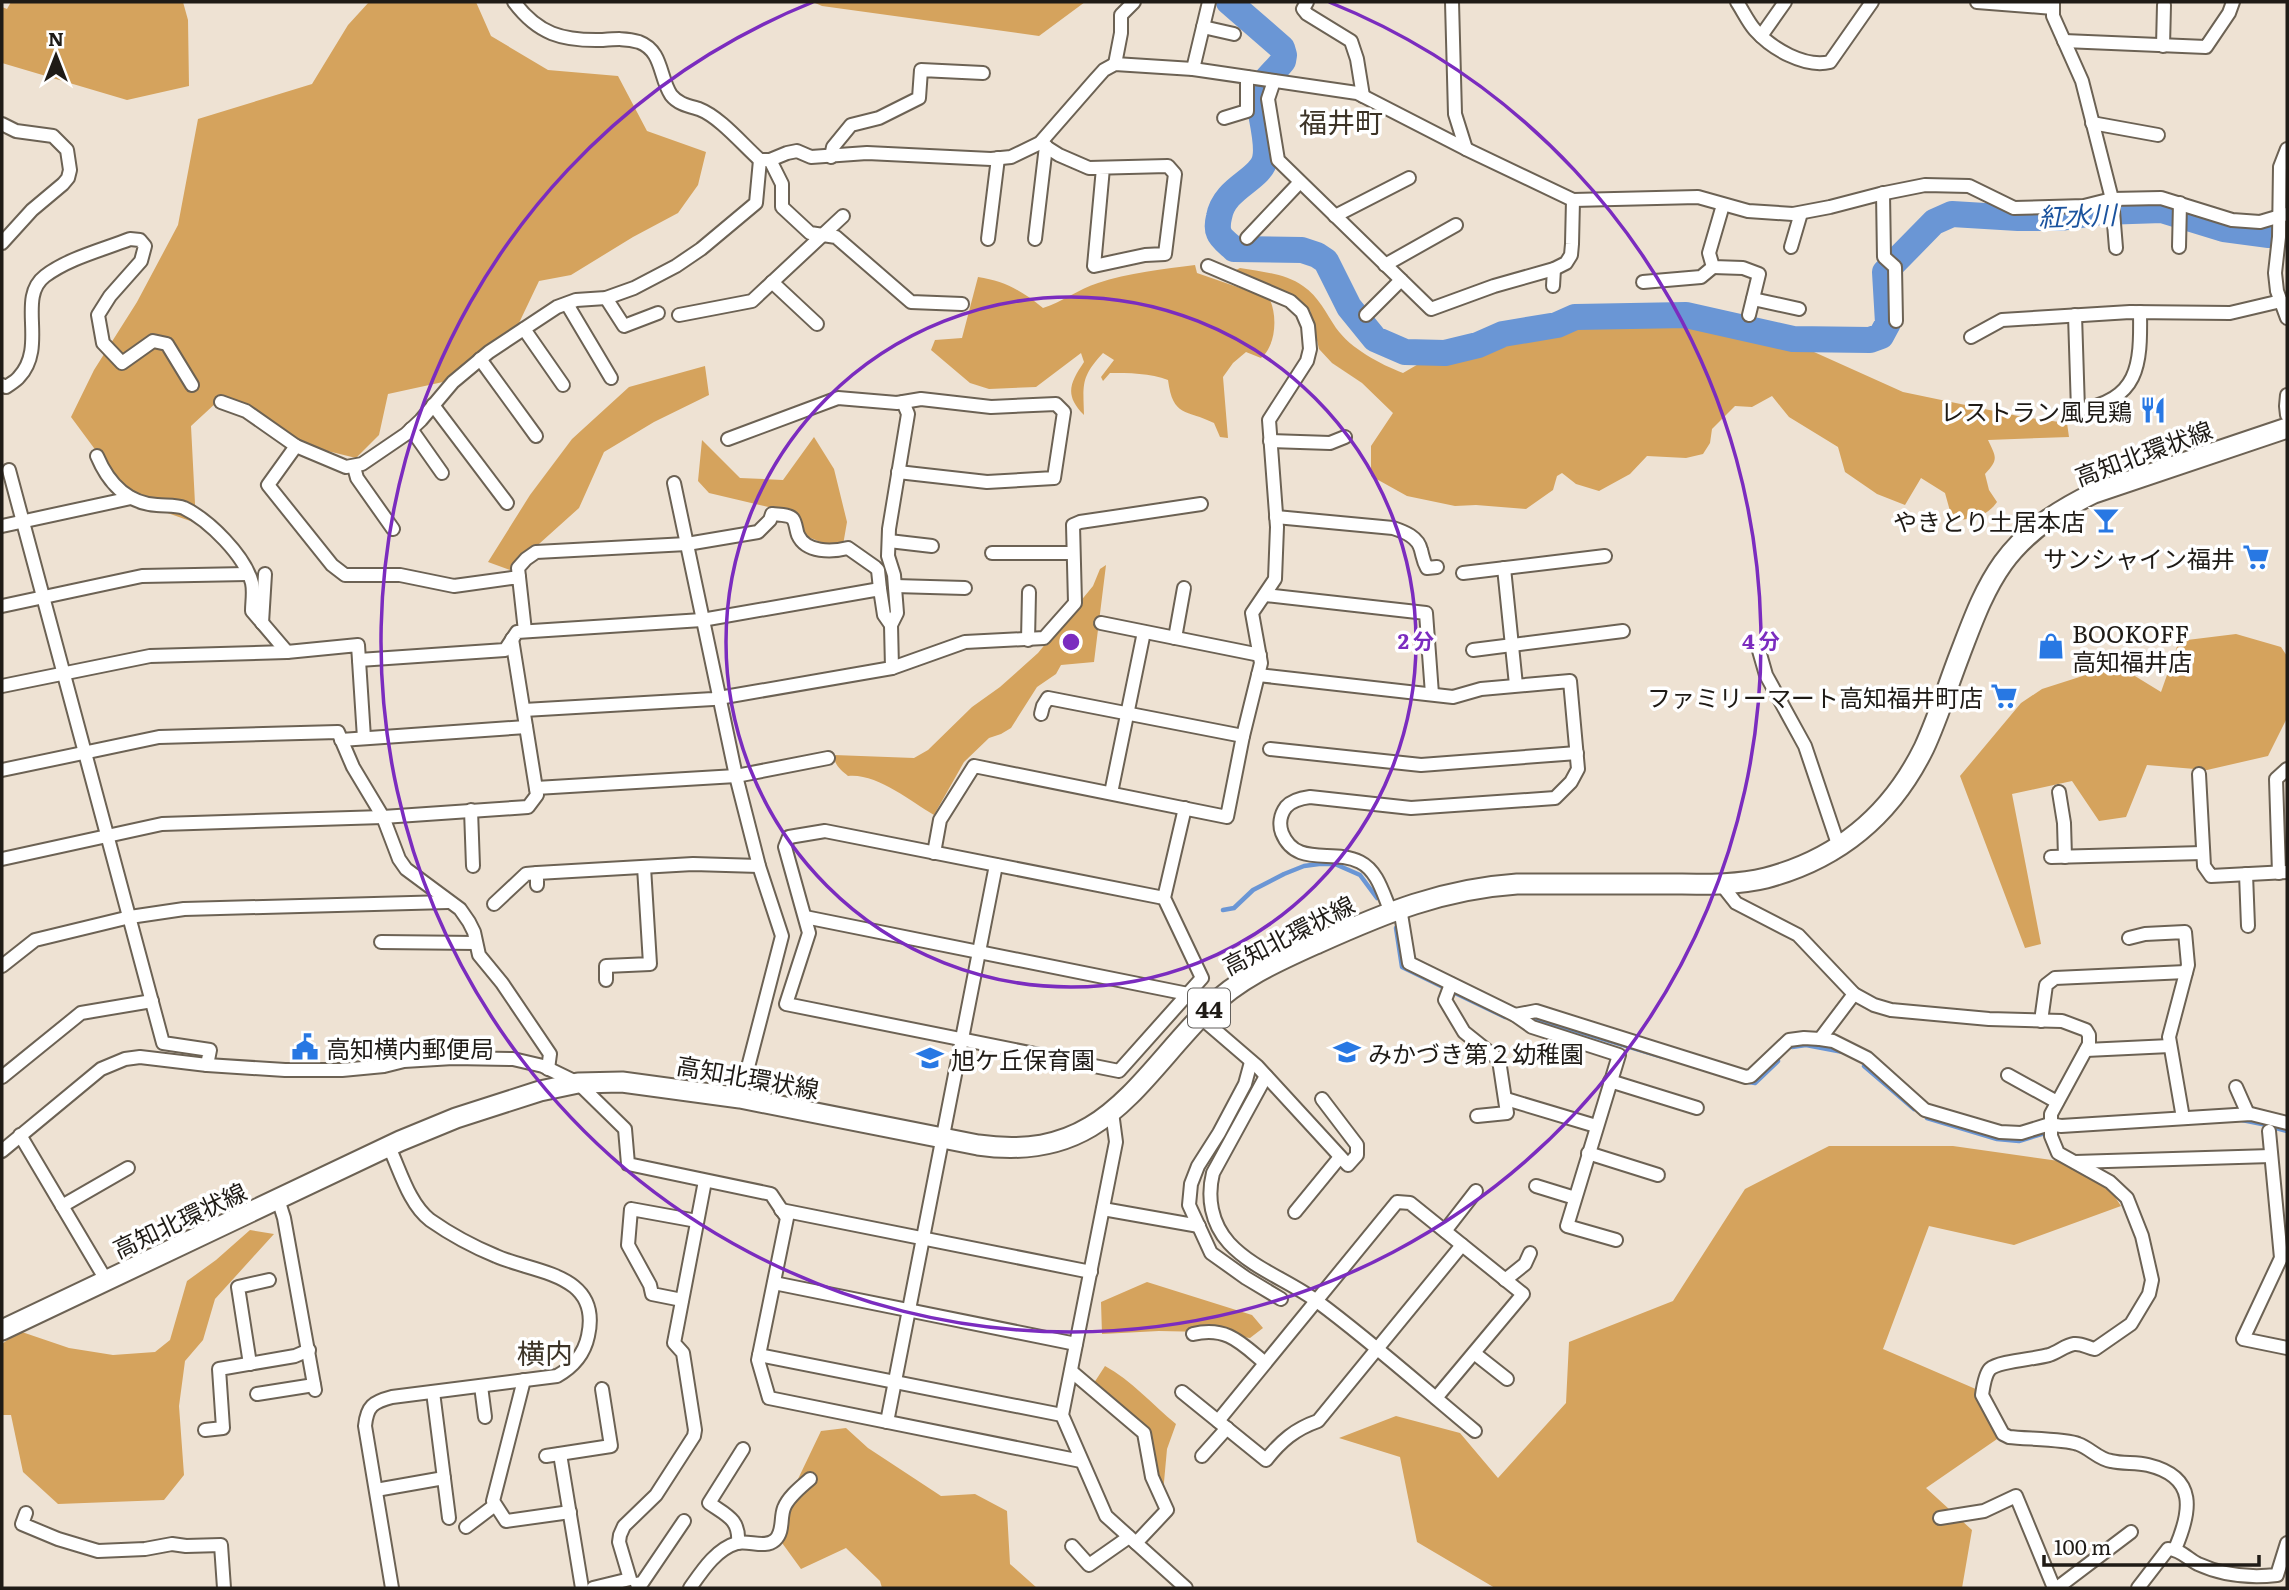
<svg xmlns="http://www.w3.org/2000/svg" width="2289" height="1590" viewBox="0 0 2289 1590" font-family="Literata,'Noto Sans JP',serif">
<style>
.forest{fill:#d5a35d}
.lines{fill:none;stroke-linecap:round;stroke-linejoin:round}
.stream{stroke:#6a96d5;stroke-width:4.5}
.river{stroke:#6a96d5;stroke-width:26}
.minor-casing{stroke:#6c6254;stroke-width:16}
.primary-casing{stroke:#6c6254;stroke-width:23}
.minor{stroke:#fff;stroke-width:12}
.primary{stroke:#fff;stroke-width:19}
.ring{fill:none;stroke:#7b2cbf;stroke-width:3.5}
.labels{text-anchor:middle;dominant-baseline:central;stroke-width:7;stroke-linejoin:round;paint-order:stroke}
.shield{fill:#fff;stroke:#625f5c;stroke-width:2}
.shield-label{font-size:23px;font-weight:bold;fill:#1f1b16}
.poi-label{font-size:24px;fill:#1f1b16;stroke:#fff;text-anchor:end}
.street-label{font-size:24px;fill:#1f1b16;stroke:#fff}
.water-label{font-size:26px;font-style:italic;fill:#1b539e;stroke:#fff}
.quarter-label{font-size:28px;fill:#3d3427;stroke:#fff}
.centre{fill:#7b2cbf;stroke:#fff;stroke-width:3.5}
.ring-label{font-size:21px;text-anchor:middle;font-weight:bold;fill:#7b2cbf;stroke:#fff;stroke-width:7;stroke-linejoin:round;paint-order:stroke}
</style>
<rect width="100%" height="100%" fill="#eee2d3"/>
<g class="forest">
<polygon points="11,2 183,2 188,20 189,86 127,100 2,63 2,7 7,9"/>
<polygon points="369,2 476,2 491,36 548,70 618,76 647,131 706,152 698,185 678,213 633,237 571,275 539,281 519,323 443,382 388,394 379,435 356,458 295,443 217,402 191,426 196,523 119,496 111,471 71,417 94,370 137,302 178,225 198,119 312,84 348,25"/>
<polygon points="813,2 1085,2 1039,36 822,6"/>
<path d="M1195,265L1197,273L1269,298C1278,315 1276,346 1261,358L1246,352L1233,363L1223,377L1228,438L1220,437L1214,423C1186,409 1173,418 1168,380C1151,373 1128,373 1110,373L1103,381L1101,377L1114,360L1103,353C1081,377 1083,383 1084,415C1064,395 1070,383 1084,362L1081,353L1036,387L989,389L970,383L931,350L935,340L962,338L978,277C1005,281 1022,291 1043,308C1062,302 1079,289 1098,283C1127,273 1165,269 1195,265Z"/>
<path d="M1240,268C1261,272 1285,273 1303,286C1319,297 1326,313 1336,328C1351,349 1380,364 1403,373L1427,359L1485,355L1512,337L1574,324L1637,319L1686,318L1794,343L1903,392L2023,417L2067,423L2069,437L1988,440C1996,457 1999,459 1985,474L1989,490L1997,502C1987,516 1974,519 1958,520L1950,511L1945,493L1921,478L1905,505L1877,494L1845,472L1838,447L1789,417L1772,396L1752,407L1735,406L1712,429L1710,443L1703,454L1686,458L1647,456L1630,474L1599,491L1576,484L1562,473L1557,476L1553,490L1526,509L1476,505L1455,506L1407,496L1371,476V446L1393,413L1362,383L1332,363L1319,349L1310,310L1293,295L1232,272Z"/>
<polygon points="705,366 709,395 654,422 604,452 579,508 510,570 488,562 530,495 572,439 629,387"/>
<polygon points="814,437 834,469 847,522 843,545 828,545 801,534 794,513 709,493 698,481 702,440 740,478 783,480"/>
<path d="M1106,565L1094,662L1061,665L1056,674L1037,687L1011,728L1001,734L989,738L964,762L934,815C910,801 877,773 848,776C841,770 834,765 834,755L914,758L928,750L972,707L1000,687L1038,653L1093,586L1100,569Z"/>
<polygon points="2236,634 2281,647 2287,656 2287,718 2268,756 2207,770 2147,765 2126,817 2099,821 2072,781 2012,794 2041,944 2025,948 1960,776 2021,703 2042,689 2117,665 2161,692 2179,641"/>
<polygon points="1829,1146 1953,1146 2066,1162 2107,1185 2121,1206 2014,1245 1929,1226 1883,1349 1978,1390 2000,1437 1926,1488 1972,1530 1962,1588 1495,1588 1417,1542 1400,1457 1339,1438 1396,1416 1460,1433 1498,1478 1566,1403 1569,1342 1673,1301 1745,1189"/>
<polygon points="250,1230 274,1234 215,1299 203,1340 185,1361 179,1406 184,1475 164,1500 58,1504 23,1472 11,1415 2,1415 2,1344 19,1331 69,1348 113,1355 155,1352 170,1340 187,1281 216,1260"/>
<polygon points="1147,1282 1252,1315 1263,1328 1250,1338 1207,1332 1159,1331 1102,1334 1101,1302"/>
<path d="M1105,1366C1131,1380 1153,1405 1176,1424L1167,1449L1163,1493L1132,1420L1092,1386Z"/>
<polygon points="846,1428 868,1448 941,1496 975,1494 1007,1511 1010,1564 1037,1588 882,1588 880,1581 846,1548 801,1569 777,1536 798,1479 821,1431"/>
</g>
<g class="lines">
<g class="stream">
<polyline points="1223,910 1234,908 1253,890 1284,874 1304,866 1319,864 1335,864 1360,875 1377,898"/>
<polyline points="1396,928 1402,967 1443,987"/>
<polyline points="1455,993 1505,1017"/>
<polyline points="1537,1019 1663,1057"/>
<polyline points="1792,1047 1806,1045 1843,1052"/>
<polyline points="1864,1066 1914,1109"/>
<polyline points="1742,1081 1755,1083 1778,1061"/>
<polyline points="1927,1118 1997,1139 2019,1141 2045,1133"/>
<polyline points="2242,1120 2267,1125"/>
<polyline points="2276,1128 2287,1131"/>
</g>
<path class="river" d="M1229,2L1282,48L1284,55L1283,61C1276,70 1264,80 1259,90C1255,99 1270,140 1265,159C1261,180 1224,187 1219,217C1218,221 1217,229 1219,233C1221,239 1230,245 1234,249L1302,250L1317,255L1326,261L1349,307L1375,339L1405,352L1445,353L1478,345L1503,334L1557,325L1575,317L1686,315L1793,339L1870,340L1881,336L1888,323L1885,272L1934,222L1952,214L2018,218H2061L2102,212L2162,210L2224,229L2269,235L2287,227"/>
<g class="minor-casing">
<g id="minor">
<path d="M514,2C538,34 562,41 602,40C615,39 627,38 639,42C663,51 659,77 671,95C678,104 689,106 699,109C720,117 743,145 760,160H770L787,153L797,151L811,157L867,153L991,159L1011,157L1040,143L1095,80L1104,70L1115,64L1193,69L1357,93L1466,149L1573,200L1698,197L1748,211L1793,214L1830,207L1880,194L1925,185L1969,186L2014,208L2084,206L2112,199L2161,198L2232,220L2260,222L2287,214"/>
<polyline points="1307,2 1303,9 1307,14 1351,41 1357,59 1363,96"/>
<polyline points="1452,2 1455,114 1466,149"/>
<path d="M1737,2C1743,11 1748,22 1755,30C1772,49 1805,68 1830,62L1872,2"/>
<polyline points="1977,2 2053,8"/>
<polyline points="2053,2 2053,16 2082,81 2112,199 2116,248"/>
<polyline points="1203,27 1234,34"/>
<polyline points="1761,36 1785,2"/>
<polyline points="2064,41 2206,47 2229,13 2233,2"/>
<polyline points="2163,46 2164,5"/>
<polyline points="1115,64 1121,33 1121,15 1134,2"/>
<polyline points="1193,69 1209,2"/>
<polyline points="1274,81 1268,99 1278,160 1431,309 1494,286 1554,269 1566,263 1571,255 1572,244 1573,200"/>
<polyline points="1224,118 1247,111 1247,77"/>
<polyline points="2092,123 2158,135"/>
<polyline points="2,124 16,131 53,136 67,150 70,170 68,178 63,184 32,210 2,243"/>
<polyline points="1040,143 1059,155 1089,168 1168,166 1175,174 1165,254 1145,255 1094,266 1103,168"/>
<polyline points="2287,149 2280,167 2279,237 2275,273 2277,291 2287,318"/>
<polyline points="831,157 833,147 851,125 879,118 919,98 921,70 983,73"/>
<polyline points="770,160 782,184 782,207 810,233 836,237 911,302 962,304"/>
<polyline points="1883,193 1884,257 1895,267 1896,321"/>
<polyline points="1723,205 1709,253 1713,267 1743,268 1759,274 1749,315"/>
<polyline points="1335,216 1409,178"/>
<polyline points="1247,238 1300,182"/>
<polyline points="988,239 998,158"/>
<polyline points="1035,239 1046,146"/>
<polyline points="1791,247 1801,213"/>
<polyline points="2179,247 2180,203"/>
<polyline points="1385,265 1456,225"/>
<polyline points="772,282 817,324"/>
<polyline points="1643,282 1701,277 1713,267"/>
<polyline points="1553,286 1554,269"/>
<polyline points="606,298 624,326 658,313"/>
<polyline points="1753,299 1799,309"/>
<polyline points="567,304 611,378"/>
<polyline points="679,315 752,301 843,216"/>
<polyline points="1366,315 1401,280"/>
<path d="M2075,315L2078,410C2139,400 2141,366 2140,312"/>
<polyline points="524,329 563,385"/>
<polyline points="1971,337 2002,320 2130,312 2230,313 2281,301"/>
<polyline points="480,359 536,436"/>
<path d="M2,385L6,387C10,384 16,381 19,377C48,346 16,298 45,276C69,258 102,250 130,239L140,240L145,246L141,261L110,296L98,315L103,343L122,363L153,341L167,344L192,385"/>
<polyline points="2287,395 2286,406 2287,415"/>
<polyline points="221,402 246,411 296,446"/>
<polyline points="433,405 507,503"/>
<polyline points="411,429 442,473"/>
<polyline points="728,439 838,398 897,403 921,399 991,407 1056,404 1064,412 1054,478 987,482 898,472"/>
<polyline points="1270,441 1330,443 1345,437"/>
<path d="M97,456C108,482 126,503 157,505C165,506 176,505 184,508C209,520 245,556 252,583C254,592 252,602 252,611L287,652"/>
<polyline points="354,467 357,478 393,529"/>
<polyline points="9,470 163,1043 210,1050 207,1065"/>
<polyline points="674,483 736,776 759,866 782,936 740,1098"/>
<path d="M1276,517L1393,528C1405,532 1418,537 1421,550C1423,557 1423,561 1427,568L1437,567"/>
<polyline points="2,526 131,498"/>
<polyline points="889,541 932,546"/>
<polyline points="992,553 1073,553"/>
<polyline points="1504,568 1516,685"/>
<polyline points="1463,573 1605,556"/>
<path d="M519,577L518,568L526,559L536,552L687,544L758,532L770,520L772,514C778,515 789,514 793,519C796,523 796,530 798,535C806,553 832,552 848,548L875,567L878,570L880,589"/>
<polyline points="895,586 965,588"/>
<polyline points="1265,595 1426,613 1432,694"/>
<polyline points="2,606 142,576 247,574"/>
<polyline points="262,623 265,574"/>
<polyline points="1101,623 1260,655"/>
<polyline points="525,631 519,577 454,586 400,575 345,575 332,565 268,485 296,446 346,467 362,464 406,434 421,420 453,382 489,352 557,307 576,300 606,298 634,288 676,266 701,249 756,203 760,160"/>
<polyline points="1175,638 1184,588"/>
<polyline points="1028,640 1029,592"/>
<polyline points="1758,647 1766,675 1805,746 1839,847"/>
<polyline points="1473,650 1623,631"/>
<polyline points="359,660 505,650 517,632 702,620 880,589 884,615 891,625"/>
<polyline points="892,668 965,642 1044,638 1075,603 1073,525 1080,522 1201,504"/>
<path d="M1258,675L1453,697L1481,689L1570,681L1578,769L1571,782L1555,798L1411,808L1310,797C1302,798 1292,800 1286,807C1280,815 1279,825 1282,833C1296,868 1333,848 1360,862C1378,871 1383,894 1391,912"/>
<polyline points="2,686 150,656 287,652 358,645 364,738"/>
<polyline points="524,710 713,699 892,668 891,625 897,613 894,575 888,556 889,529 908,414 903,402"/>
<polyline points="1041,714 1043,706 1048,698 1243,736"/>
<polyline points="341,740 526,727"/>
<polyline points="1270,749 1421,765 1577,753"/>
<polyline points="2,770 159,737 338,732 353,767 383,817 399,859 406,869 460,909 469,922 474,932 479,955 502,983 550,1054 548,1069"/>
<polyline points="2199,774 2204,866 2211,876 2287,872"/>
<polyline points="536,788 736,776 828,758"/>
<polyline points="2059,792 2064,823 2065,857"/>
<polyline points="1111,793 1144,632"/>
<polyline points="471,810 473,866"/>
<polyline points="934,853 940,820 974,766 1227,817 1243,736 1261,663 1252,613 1275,579 1277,527 1269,420 1307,361 1310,349 1308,326 1302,312 1290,301 1208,266"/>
<polyline points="2051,857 2203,853"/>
<polyline points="2,859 162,824 383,817 528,807 537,795 512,639"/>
<polyline points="2279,873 2276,779 2287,769"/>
<polyline points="2246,874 2248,926"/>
<path d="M1721,884L1736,903L1798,935L1854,994L1874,1005L1891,1010L1989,1019L2062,1021L2086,1030L2089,1035V1044L2051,1114V1136L2058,1153L2110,1182L2127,1198L2142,1236L2152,1280L2149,1294L2131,1324L2095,1349C2088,1348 2082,1343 2074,1344C2066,1345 2058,1352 2049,1355C2036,1359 1999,1361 1990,1369C1985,1374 1983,1388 1982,1395L2003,1434L2009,1437C2025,1439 2066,1439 2078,1444C2090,1448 2098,1459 2111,1461C2123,1464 2136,1462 2148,1465C2198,1477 2191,1512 2175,1549"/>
<polyline points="537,885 537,873 693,864 759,866"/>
<polyline points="1164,898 825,831 789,837 785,847 809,933 786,1004 1119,1071 1202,978 1164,898 1185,808"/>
<polyline points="494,904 526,874 537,873"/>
<polyline points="1400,908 1409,963 1515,1015 1532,1027 1619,1055 1567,1226 1616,1240"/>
<polyline points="805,917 1188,994"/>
<polyline points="2129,938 2145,934 2185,932 2188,965 2169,1037 2183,1118"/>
<polyline points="381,942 476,943"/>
<polyline points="2,966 35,940 130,917 184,909 448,902"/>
<polyline points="606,980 606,966 650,964 644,867"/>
<polyline points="1451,984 1445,1000 1464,1032 1499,1060 1507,1113 1477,1116"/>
<polyline points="1515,1015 1536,1011 1746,1077 1751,1076 1789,1040 1804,1038 1820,1039 1833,1041 1867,1058 1925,1110 2000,1132 2021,1133 2050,1124 2061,1126 2251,1114 2287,1123"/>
<polyline points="1200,1017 1257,1066 1348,1165 1357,1155 1357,1145 1322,1099"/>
<polyline points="2041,1021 2046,985 2055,978 2186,972"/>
<polyline points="1820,1039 1854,994"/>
<polyline points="2086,1050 2170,1046"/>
<polyline points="1251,1062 1245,1084 1219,1133 1198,1166 1191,1184 1189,1205 1211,1253 1246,1278 1281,1299"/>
<polyline points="2008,1075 2057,1102"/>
<path d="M1266,1076L1213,1173C1207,1197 1211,1223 1229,1243C1253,1269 1290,1281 1318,1302C1372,1342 1423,1388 1475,1431"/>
<polyline points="2,1077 81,1013 152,1001"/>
<polyline points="1610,1081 1697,1108"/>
<polyline points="2236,1087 2248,1114"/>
<polyline points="1506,1099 1596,1126"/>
<polyline points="1112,1112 1116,1142 1062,1415 1106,1516 1186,1588"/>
<polyline points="2269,1131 2281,1258 2243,1339 2287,1348"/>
<polyline points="20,1135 106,1280"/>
<path d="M389,1147C400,1170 409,1204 430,1220C450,1234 474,1247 496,1256C534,1273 602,1273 588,1336C584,1355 573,1367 557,1376L392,1397C373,1402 367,1406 365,1426L392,1588"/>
<polyline points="2,1151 101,1069 125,1059 140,1057 207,1065 285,1070 342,1070 384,1066 404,1061 453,1058 513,1059 543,1066 578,1083 625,1129 628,1164 771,1194 787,1218 758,1360 769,1398 1081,1461"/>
<polyline points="1588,1153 1658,1175"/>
<polyline points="2075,1162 2271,1156"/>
<polyline points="1536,1186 1575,1198"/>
<polyline points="278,1199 284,1218 315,1390"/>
<polyline points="62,1206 128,1168"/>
<polyline points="1103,1209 1199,1226"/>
<polyline points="781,1210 1091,1272"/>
<polyline points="1295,1212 1340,1157"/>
<polyline points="1445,1231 1476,1191"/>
<polyline points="1505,1280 1525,1264 1530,1253"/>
<polyline points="774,1283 1076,1344"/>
<polyline points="682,1300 652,1294 650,1285 628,1245 631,1209 697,1221"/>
<path d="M1193,1334C1227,1326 1241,1343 1265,1363"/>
<polyline points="1474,1353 1507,1379"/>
<polyline points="759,1355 1062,1415"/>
<polyline points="250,1364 238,1287 269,1280"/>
<polyline points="1071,1371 1144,1433 1152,1477 1167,1510 1136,1543"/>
<polyline points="524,1380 493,1501 506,1521 570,1512"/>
<polyline points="481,1386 485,1417"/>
<polyline points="433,1392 449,1518"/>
<path d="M1182,1392L1266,1460C1281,1441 1295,1429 1318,1421L1462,1245"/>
<polyline points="257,1394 314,1385"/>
<polyline points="1218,1421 1397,1202 1410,1203 1523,1294 1436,1398"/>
<polyline points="887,1422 996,865"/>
<polyline points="205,1430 223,1428 219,1369 295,1356 309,1350"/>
<polyline points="560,1454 582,1588"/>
<polyline points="546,1456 611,1446 602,1389"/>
<polyline points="1202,1456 1227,1428"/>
<polyline points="376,1490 444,1478"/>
<polyline points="26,1513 22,1524 58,1539 98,1551 145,1549 172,1544 186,1546 221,1545 224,1588"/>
<polyline points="1940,1518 1984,1511 2016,1496 2054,1588"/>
<polyline points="466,1527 495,1505"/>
<path d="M738,1543C740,1519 726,1515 709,1503L743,1449"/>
<polyline points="1072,1546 1089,1565 1129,1537"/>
<polyline points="637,1584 642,1583 684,1521"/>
<polyline points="593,1588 630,1579 619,1542 620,1535 624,1526 656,1495 694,1436 695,1430 683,1353 674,1343 705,1181"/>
<path d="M690,1588C702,1571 716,1549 737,1543C749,1540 765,1549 775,1540C784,1532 780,1518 784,1508C788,1497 801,1487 810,1479"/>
<polyline points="2057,1588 2131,1532"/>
<path d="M2138,1588L2168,1549C2180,1549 2188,1559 2198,1564C2224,1576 2250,1578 2277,1575L2287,1543"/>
</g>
</g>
<g class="primary-casing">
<path id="primary" d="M2,1330L400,1141L456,1118L540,1091L578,1083L622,1082L740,1098L978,1145C1101,1163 1134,1084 1208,1009C1239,978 1278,961 1318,943C1385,913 1442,889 1517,884C1566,884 1616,884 1665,884C1699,884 1733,886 1766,878C1838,859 1891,815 1924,748C1938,718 1948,685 1960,654C1972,623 1983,591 2003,563C2026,531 2059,510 2094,493L2287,428"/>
</g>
<use href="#minor" class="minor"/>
<use href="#primary" class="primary"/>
</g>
<g class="ring">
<circle cx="1071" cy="642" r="345"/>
<path d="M1329 2A690 690 0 1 1 813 2"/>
</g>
<defs>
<g id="restaurant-bare" transform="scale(2.1)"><path d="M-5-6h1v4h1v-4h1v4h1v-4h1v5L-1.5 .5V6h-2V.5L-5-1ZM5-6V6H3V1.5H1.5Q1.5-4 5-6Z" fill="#2878e3" stroke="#fff" stroke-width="2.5" paint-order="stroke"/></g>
<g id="bar-bare" transform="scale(2.1)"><path d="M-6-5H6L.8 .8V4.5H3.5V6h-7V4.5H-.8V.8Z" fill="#2878e3" stroke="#fff" stroke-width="2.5" paint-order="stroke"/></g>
<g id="supermarket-bare" transform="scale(2.1)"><path d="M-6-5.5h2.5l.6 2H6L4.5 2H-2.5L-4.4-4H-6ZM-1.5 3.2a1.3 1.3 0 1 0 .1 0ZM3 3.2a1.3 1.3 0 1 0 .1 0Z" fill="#2878e3" stroke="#fff" stroke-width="2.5" paint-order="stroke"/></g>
<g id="shop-bare" transform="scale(2.1)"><path d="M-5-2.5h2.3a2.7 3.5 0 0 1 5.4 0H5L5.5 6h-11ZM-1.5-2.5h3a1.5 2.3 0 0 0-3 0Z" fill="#2878e3" stroke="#fff" stroke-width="2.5" paint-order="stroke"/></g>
<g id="civic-bare" transform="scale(2.1)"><path d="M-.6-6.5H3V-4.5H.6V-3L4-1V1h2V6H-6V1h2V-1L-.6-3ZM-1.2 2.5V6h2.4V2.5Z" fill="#2878e3" stroke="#fff" stroke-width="2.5" paint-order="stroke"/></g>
<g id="school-bare" transform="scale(2.1)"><path d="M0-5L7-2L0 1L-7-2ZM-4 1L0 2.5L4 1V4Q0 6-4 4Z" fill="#2878e3" stroke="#fff" stroke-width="2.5" paint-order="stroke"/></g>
</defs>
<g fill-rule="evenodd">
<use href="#restaurant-bare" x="2153" y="410"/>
<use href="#bar-bare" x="2106" y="520"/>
<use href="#supermarket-bare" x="2256" y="557"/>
<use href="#shop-bare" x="2051" y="646"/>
<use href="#supermarket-bare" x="2004" y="696"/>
<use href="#civic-bare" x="305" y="1047"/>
<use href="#school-bare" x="1347" y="1052"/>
<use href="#school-bare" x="930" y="1058"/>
</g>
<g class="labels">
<rect class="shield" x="1188" y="988.5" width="42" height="39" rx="5"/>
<g class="shield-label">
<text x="1209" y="1008">44</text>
</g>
<g class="poi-label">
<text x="2132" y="410">レストラン風見鶏</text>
<text x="2085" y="520">やきとり土居本店</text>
<text x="2235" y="557">サンシャイン福井</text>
<text x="2072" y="632" text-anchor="start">BOOKOFF<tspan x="2072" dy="28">高知福井店</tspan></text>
<text x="1983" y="696">ファミリーマート高知福井町店</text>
<text x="326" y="1047" text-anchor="start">高知横内郵便局</text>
<text x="1368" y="1052" text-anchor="start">みかづき第２幼稚園</text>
<text x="951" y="1058" text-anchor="start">旭ケ丘保育園</text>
</g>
<g class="street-label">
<text transform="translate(2143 452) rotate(-20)">高知北環状線</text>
<text transform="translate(1288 934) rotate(-27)">高知北環状線</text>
<text transform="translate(748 1076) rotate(10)">高知北環状線</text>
<text transform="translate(179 1219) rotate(-25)">高知北環状線</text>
</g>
<g class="water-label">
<text transform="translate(2077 214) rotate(-2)">紅水川</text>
</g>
<g class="quarter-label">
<text x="1341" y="121">福井町</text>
<text x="545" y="1352">横内</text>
</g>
</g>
<circle cx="1071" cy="642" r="10" class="centre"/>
<g class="ring-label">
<text x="1416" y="649">2 分</text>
<text x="1761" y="649">4 分</text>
</g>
<rect width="2289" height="1590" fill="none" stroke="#1f1b16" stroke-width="7"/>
<g transform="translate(56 56)" stroke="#ffffff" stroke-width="5" paint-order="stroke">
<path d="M0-5L12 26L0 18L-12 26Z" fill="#1f1b16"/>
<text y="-10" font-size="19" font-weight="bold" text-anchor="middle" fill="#1f1b16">N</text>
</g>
<path d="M2044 1555v10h215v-10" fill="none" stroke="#1f1b16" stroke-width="3.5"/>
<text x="2054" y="1555" font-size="21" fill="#1f1b16" stroke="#ffffff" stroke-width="5" paint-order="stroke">100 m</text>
</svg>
